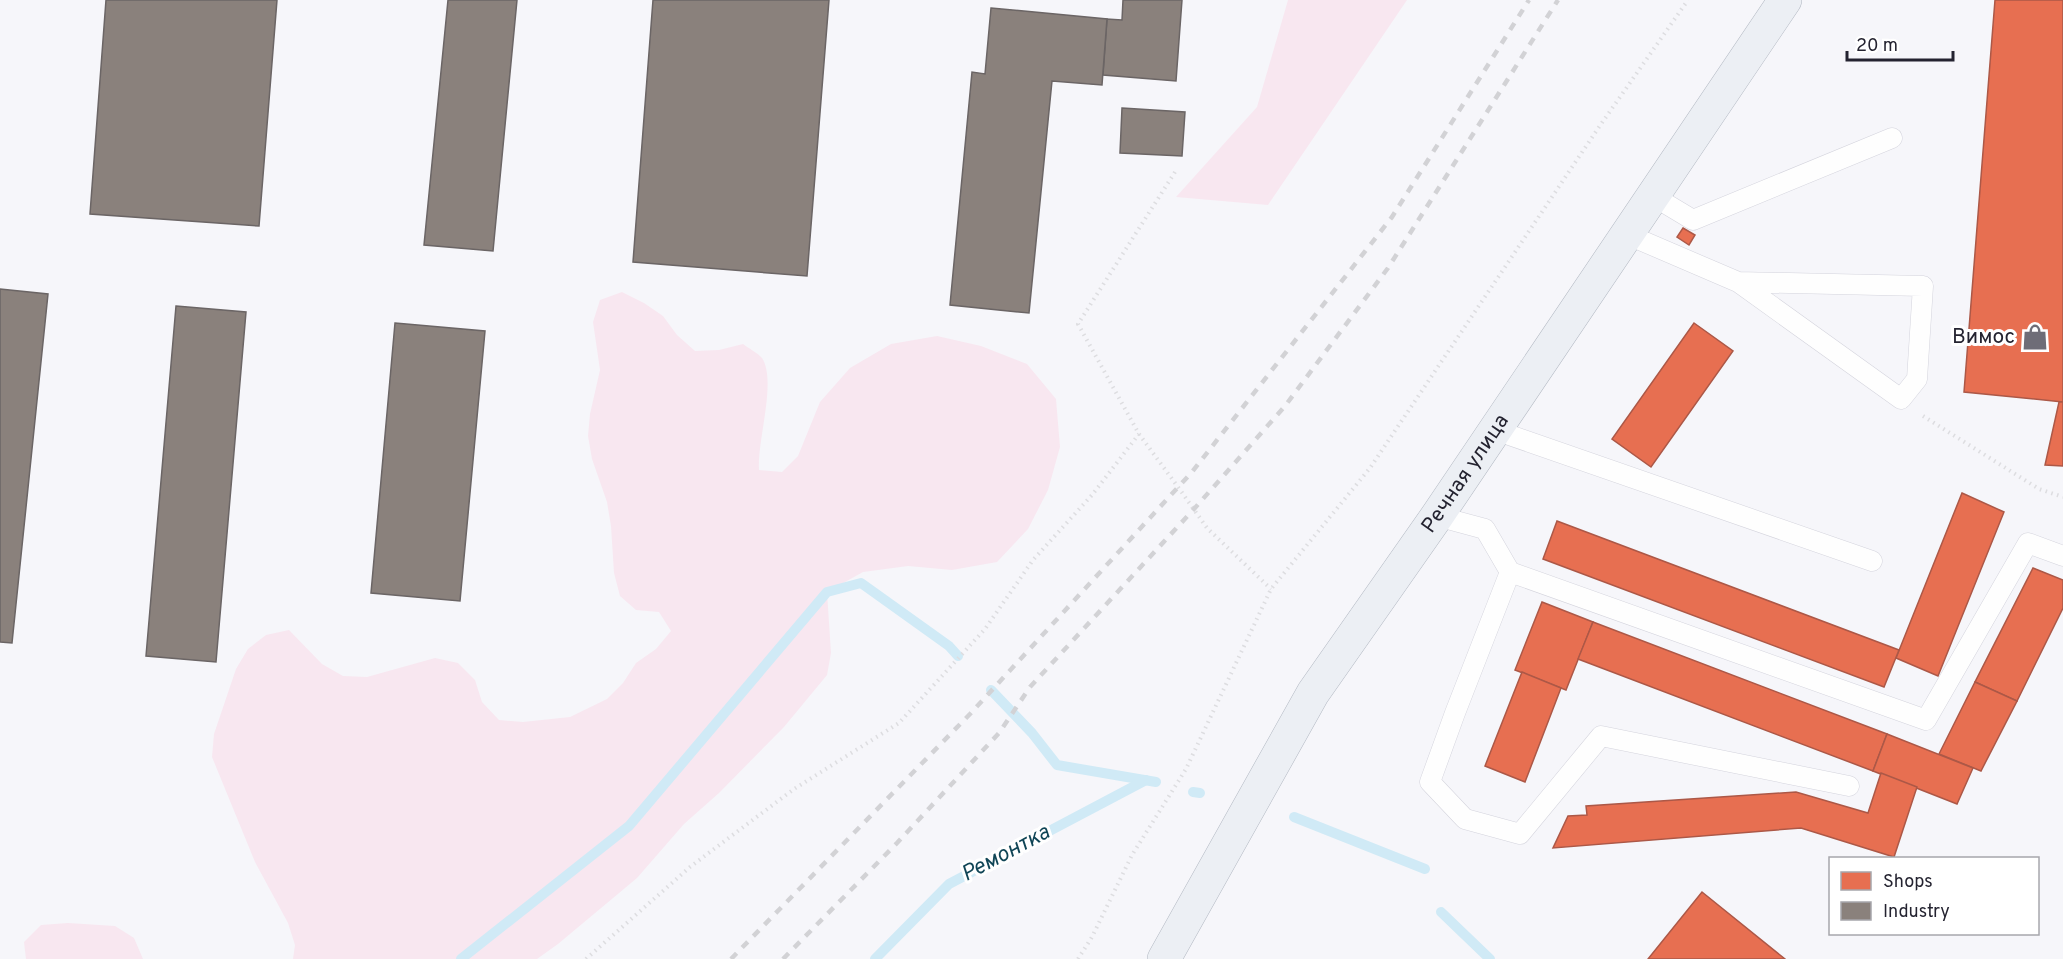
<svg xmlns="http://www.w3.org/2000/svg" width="2063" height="959" viewBox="0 0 2063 959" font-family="Overpass,sans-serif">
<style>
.green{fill:#f8e7f0}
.shops{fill:#e76f51;stroke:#ac5847;stroke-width:1.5}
.industry{fill:#8a817c;stroke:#6b6565;stroke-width:1.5}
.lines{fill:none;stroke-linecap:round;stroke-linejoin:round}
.stream{stroke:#d0eaf6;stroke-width:10}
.service-casing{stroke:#d4d4dd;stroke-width:21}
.primary-casing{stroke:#b2b8c2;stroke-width:34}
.path{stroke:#dddde0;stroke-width:4;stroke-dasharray:1.5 4.5;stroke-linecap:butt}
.service{stroke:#fefefe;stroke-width:20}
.primary{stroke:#eceff4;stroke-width:33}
.rail{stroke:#d2d2d5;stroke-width:4.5;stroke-dasharray:8 8;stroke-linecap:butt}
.labels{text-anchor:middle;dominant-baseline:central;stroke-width:6;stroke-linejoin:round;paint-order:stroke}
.poi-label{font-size:21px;fill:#242330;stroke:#fff;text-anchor:end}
.street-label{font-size:21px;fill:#242330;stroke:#fff}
.water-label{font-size:22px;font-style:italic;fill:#104556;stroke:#fff}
</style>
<rect width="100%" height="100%" fill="#f6f6fa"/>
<g class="green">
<polygon points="1288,0 1407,0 1268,205 1176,197 1257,107"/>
<path d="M622,292L644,303L663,316L677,335L695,351L719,350L743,344C748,348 758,353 762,358C777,381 757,440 759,470L782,472L798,456L820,402L850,368L891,344L937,336L981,346L1027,364L1056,399L1060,447L1048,490L1028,529L997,562L952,570L908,566L863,572L827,592L831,653L827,675L784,727L719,793L684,824L637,878L558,944L537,959H293L295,945L288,923L255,862L212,757L214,734L236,669L248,649L266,635L289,630L322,664L343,676L367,677L435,658L458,663L475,680L482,702L499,720L523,722L570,717L607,699L623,683L636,663L656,649L671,631L659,612L636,610L620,596L614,573L611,526L607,502L592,459L588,436L590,414L600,370L593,322L600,300Z"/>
<polygon points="68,923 115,926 134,938 143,959 26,959 24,942 41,925"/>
</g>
<g class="shops">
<polygon points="1995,0 2063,0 2063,402 1964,392"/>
<polygon points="1683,228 1695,235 1689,245 1677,237"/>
<polygon points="1694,323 1733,351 1651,467 1612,439"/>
<polygon points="2059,402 2063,402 2063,466 2045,465"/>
<polygon points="1962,493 2004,512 1938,676 1896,658"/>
<polygon points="1557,521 1899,650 1884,687 1543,559"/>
<polygon points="2033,568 2063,580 2063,608 2017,701 1975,682"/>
<polygon points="1542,602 1593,622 1566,690 1515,670"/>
<polygon points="1593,622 1887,734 1873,771 1578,659"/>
<polygon points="1522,672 1561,688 1525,782 1485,766"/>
<polygon points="1975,682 2017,701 1981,771 1939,754"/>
<polygon points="1887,734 1973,768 1957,804 1873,771"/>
<polygon points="1881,773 1917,787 1894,857 1801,828 1553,848 1568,816 1587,815 1586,806 1796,792 1868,813"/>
<polygon points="1702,892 1785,959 1648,959"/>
</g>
<g class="industry">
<polygon points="106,0 277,0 259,226 90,214"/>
<polygon points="448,0 517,0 493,251 424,245"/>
<polygon points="653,0 829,0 807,276 633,262"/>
<polygon points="1123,0 1182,0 1176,81 1103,75 1107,19 1122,20"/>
<polygon points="991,8 1107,19 1102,85 1052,81 1029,313 950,305 972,72 985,74"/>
<polygon points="1122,108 1185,112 1182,156 1120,153"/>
<polygon points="0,289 48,294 12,643 0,642"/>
<polygon points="176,306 246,312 216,662 146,656"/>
<polygon points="395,323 485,331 460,601 371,593"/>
</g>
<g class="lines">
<g class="stream">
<polyline points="991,690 1032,733 1057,765 1156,782"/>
<polyline points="1193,792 1200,793"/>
<polyline points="1294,817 1425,869"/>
<polyline points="1441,912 1490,959"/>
<polyline points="461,959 629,826 827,592 861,583 949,646 958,656"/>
<polyline points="875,959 949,884 1146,780"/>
</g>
<g class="service-casing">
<g id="service">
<polyline points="1653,196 1693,220 1892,138"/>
<polyline points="1626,234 1738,282 1901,399 1917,379 1923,286 1738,282"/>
<polyline points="1495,430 1872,561"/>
<polyline points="1437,516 1485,529 1510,572 1926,720 2028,543 2063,556"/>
<polyline points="1510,572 1455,713 1430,782 1465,819 1520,834 1601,736 1849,786"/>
</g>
</g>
<g class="primary-casing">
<g id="primary">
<path id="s1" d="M1164,959L1313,693L1437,516L1785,0"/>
</g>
</g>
<g class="path">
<polyline points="1175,172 1078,324 1139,434 1178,487 1207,528 1271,589"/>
<polyline points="1923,416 2039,489 2063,497"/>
<polyline points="586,959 690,867 794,789 899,723 985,629 1033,560 1092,495 1139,434"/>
<polyline points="1078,959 1092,937 1132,855 1186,769 1271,589 1370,468 1599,127 1688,0"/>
</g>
<use href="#service" class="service"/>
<use href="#primary" class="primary"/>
<g class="rail">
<polyline points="731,959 970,714 1192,472 1392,217 1529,0"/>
<polyline points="783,959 897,843 999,733 1030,687 1194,509 1285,406 1388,268 1558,0"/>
</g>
</g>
<defs>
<g id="shop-bare" transform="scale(2.07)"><path d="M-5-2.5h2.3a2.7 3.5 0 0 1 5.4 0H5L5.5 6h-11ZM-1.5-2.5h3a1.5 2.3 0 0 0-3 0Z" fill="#6e6d77" stroke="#fff" stroke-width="2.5" paint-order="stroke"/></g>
</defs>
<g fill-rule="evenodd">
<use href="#shop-bare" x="2035" y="337"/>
</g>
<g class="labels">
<g class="poi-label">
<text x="2015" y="337">Вимос</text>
</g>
<g class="street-label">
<text stroke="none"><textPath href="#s1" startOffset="572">Речная улица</textPath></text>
</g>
<g class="water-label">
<text transform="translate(1006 854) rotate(-28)">Ремонтка</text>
</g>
</g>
<rect x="1829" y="857" width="210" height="78" fill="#ffffff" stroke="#a7a7ac" stroke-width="1.5"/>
<rect x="1841" y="872" width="30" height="18" fill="#e76f51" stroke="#a7a7ac" stroke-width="1.5"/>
<text x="1883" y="887" font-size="18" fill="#242330">Shops</text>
<rect x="1841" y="902" width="30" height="18" fill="#8a817c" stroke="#a7a7ac" stroke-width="1.5"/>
<text x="1883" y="917" font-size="18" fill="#242330">Industry</text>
<path d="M1847 51v9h106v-9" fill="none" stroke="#242330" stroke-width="3"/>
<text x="1856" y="51" font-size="18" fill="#242330" stroke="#ffffff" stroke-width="4.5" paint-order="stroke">20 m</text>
</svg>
